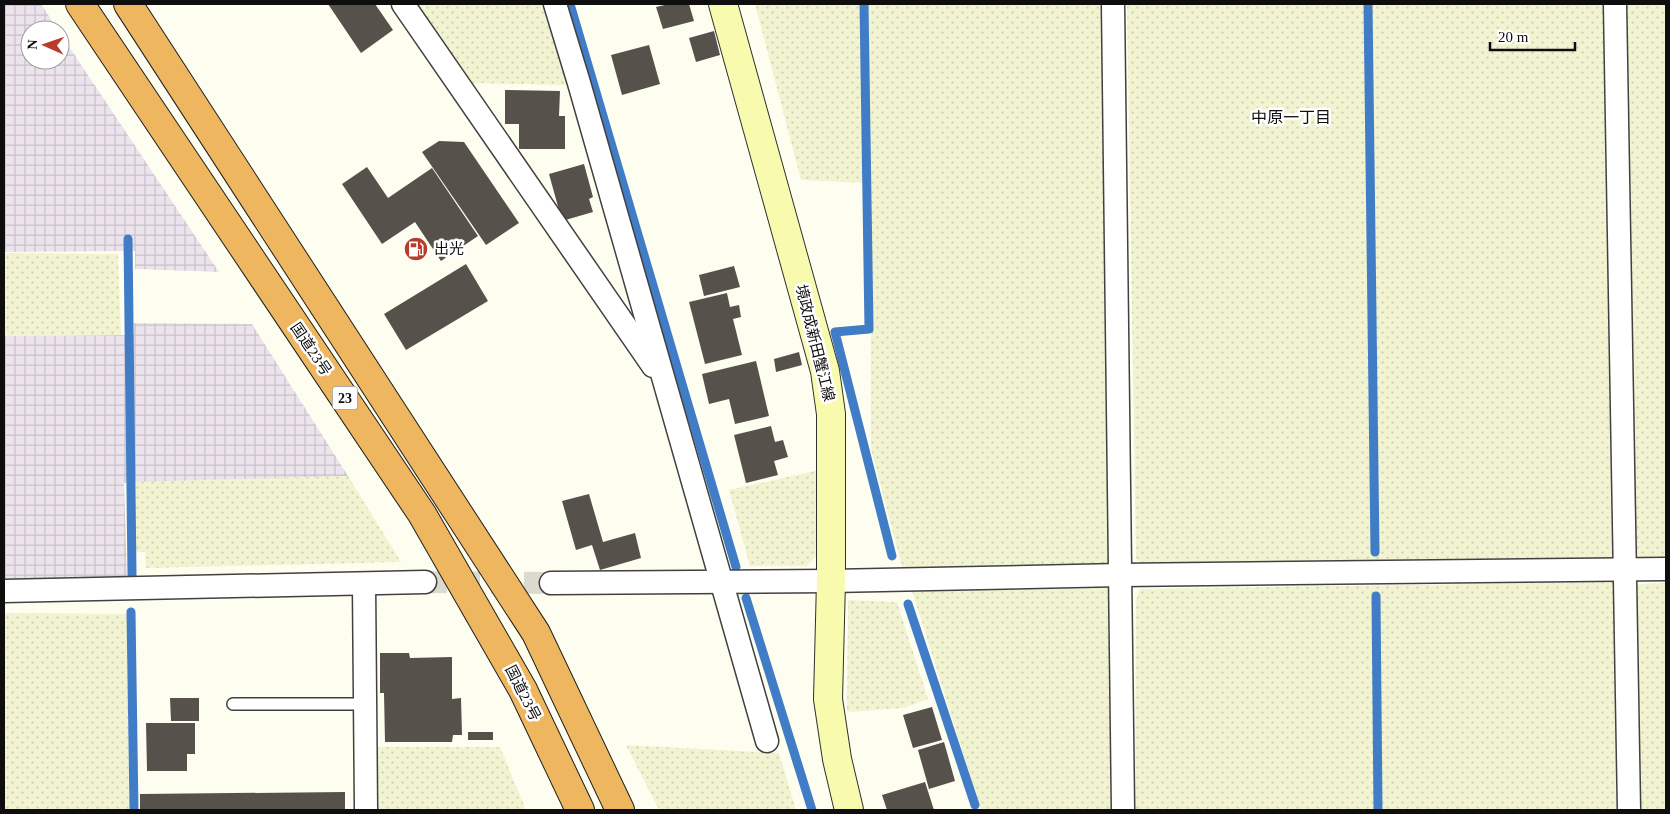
<svg xmlns="http://www.w3.org/2000/svg" width="1670" height="814" viewBox="0 0 1670 814" font-family="'Times New Roman','Noto Sans JP',serif">
<style>
.industrial{fill:url(#industrial-grid)}
.farmland{fill:url(#farmland-dots)}
.lines{fill:none;stroke-linecap:round;stroke-linejoin:round}
.stream{stroke:#417dc7;stroke-width:9}
.building{fill:#56514b}
.street-tunnel{stroke:#dadace;stroke-width:22;stroke-dasharray:22 11;stroke-linecap:butt}
.lane-casing{stroke:#414141;stroke-width:14}
.street-casing{stroke:#414141;stroke-width:25}
.secondary-casing{stroke:#303030;stroke-width:30}
.highway-casing{stroke:#1f1f1f;stroke-width:30}
.lane{stroke:#fff;stroke-width:11}
.street{stroke:#fff;stroke-width:22}
.secondary{stroke:#f8fbae;stroke-width:28}
.highway{stroke:#eeb65e;stroke-width:28}
.labels{text-anchor:middle;dominant-baseline:central;stroke-width:5;stroke-linejoin:round;paint-order:stroke}
.shield{fill:#fff;stroke:#565656;stroke-width:1}
.shield-label{font-size:14px;font-weight:bold;fill:#0e0e0e}
.poi-label{font-size:15px;fill:#0e0e0e;stroke:#fff;text-anchor:start}
.street-label{font-size:15px;fill:#0e0e0e;stroke:#fff}
.neighbourhood-label{font-size:16px;fill:#0e0e0e;stroke:#fff}
</style>
<defs>
<pattern id="industrial-grid" width="8" height="8" patternUnits="userSpaceOnUse" patternTransform="scale(1.25)"><rect width="8" height="8" fill="#ece3ec"/><path d="M0 4h8M4 0v8" fill="none" stroke="#c9c2c9"/></pattern>
<pattern id="farmland-dots" width="8" height="8" patternUnits="userSpaceOnUse" patternTransform="scale(1.25)"><rect width="8" height="8" fill="#f1f3d1"/><path d="M2 2h.1M6 6h.1" fill="none" stroke="#cdcfb2" stroke-width="1.8" stroke-linecap="round"/></pattern>
</defs>
<rect width="100%" height="100%" fill="#fefef0"/>
<g class="industrial">
<polygon points="4,4 41,4 58,30 30,30 30,60 60,60 60,33 219,272 135,269 135,251 4,252"/>
<polygon points="134,323 252,324 348,476 124,483 127,577 4,579 4,336 134,335"/>
</g>
<g class="farmland">
<polygon points="416,4 544,4 569,85 470,83"/>
<polygon points="755,4 1102,4 1109,566 902,567 871,449 871,183 801,180"/>
<polygon points="1127,4 1610,4 1614,561 1142,565 1136,558"/>
<polygon points="1624,4 1666,4 1666,559 1637,559 1631,553"/>
<polygon points="4,253 118,254 121,335 4,336"/>
<polygon points="819,470 819,553 807,566 750,566 729,490"/>
<polygon points="348,476 401,562 146,568 145,552 134,552 134,482"/>
<polygon points="1614,582 1622,810 1135,810 1136,600 1140,589"/>
<polygon points="1666,583 1666,810 1636,810 1633,589 1637,584"/>
<polygon points="1111,588 1114,810 968,810 981,810 912,591"/>
<polygon points="848,600 897,602 928,699 904,708 847,712"/>
<polygon points="4,613 127,614 129,810 4,810"/>
<polygon points="626,745 779,753 796,810 659,810"/>
<polygon points="378,747 500,747 526,810 378,810"/>
</g>
<g class="lines">
<g class="stream">
<polyline points="570,4 736,567"/>
<polyline points="864,4 869,329 835,332 892,556"/>
<polyline points="1368,4 1375,552"/>
<polyline points="128,239 132,575"/>
<polyline points="1376,596 1378,810"/>
<polyline points="746,598 812,810"/>
<polyline points="908,604 975,805"/>
<polyline points="131,612 134,810"/>
</g>
</g>
<g class="building">
<polygon points="328,4 375,4 393,30 361,53"/>
<polygon points="669,4 689,4 694,21 663,29 656,7"/>
<polygon points="714,31 720,55 696,62 689,38"/>
<polygon points="649,45 660,84 622,95 611,55"/>
<polygon points="505,90 560,91 559,116 565,116 565,149 519,149 519,124 505,124"/>
<polygon points="439,141 464,142 519,223 486,245 422,152"/>
<polygon points="584,164 593,197 589,199 593,212 562,221 549,174"/>
<polygon points="367,167 388,198 432,168 478,236 441,261 415,222 382,244 342,184"/>
<polygon points="466,264 488,301 406,350 384,314"/>
<polygon points="734,266 740,287 704,296 699,275"/>
<polygon points="727,293 730,307 739,305 741,317 733,319 742,355 705,364 689,302"/>
<polygon points="799,352 802,365 776,372 774,359"/>
<polygon points="756,361 769,416 735,424 729,399 709,404 702,374"/>
<polygon points="771,426 775,442 783,440 788,457 774,461 778,475 746,483 734,435"/>
<polygon points="589,494 603,542 635,533 641,558 600,570 592,545 576,550 562,501"/>
<polygon points="380,653 409,653 410,658 452,657 452,699 461,698 462,735 453,735 452,742 385,742 384,693 380,693"/>
<polygon points="170,698 199,698 199,721 171,721"/>
<polygon points="932,707 942,740 913,748 903,715"/>
<polygon points="146,723 195,723 195,754 187,754 187,771 147,771"/>
<rect x="468" y="732" width="25" height="8"/>
<polygon points="944,742 955,781 929,789 918,750"/>
<polygon points="925,782 934,810 887,810 882,795"/>
<polygon points="345,792 345,810 140,810 140,794"/>
</g>
<g class="lines">
<polyline class="street-tunnel" points="425,582 551,583"/>
<g class="lane-casing">
<polyline id="lane" points="233,704 365,704"/>
</g>
<g class="street-casing">
<g id="street">
<polyline points="403,4 653,366"/>
<polyline points="555,4 579,83 767,741"/>
<polyline points="1113,4 1123,810"/>
<polyline points="1615,4 1629,810"/>
<polyline points="551,583 831,581 1121,575 1666,569"/>
<polyline points="364,584 366,810"/>
<polyline points="4,591 425,582"/>
</g>
</g>
<g class="secondary-casing">
<polyline id="secondary" points="723,4 825,371 831,414 831,581 828,699 837,759 849,810"/>
</g>
<g class="highway-casing">
<g id="highway">
<polyline points="80,4 422,514 523,690 580,810"/>
<polyline points="128,4 536,633 620,810"/>
</g>
</g>
<use href="#lane" class="lane"/>
<use href="#street" class="street"/>
<use href="#secondary" class="secondary"/>
<use href="#highway" class="highway"/>
</g>
<defs>
<g id="fuel-disc" transform="scale(1.25)"><circle r="9.5" fill="#b83b2c" stroke="#fff"/><path d="M-5.5-6h7V0h2V4h1.3V-2.5L3-4.5l.8-.8L6-3V5H2.5V1h-1V6h-7ZM-4.2-4.7v3.2H.2V-4.7Z" fill="#fff"/></g>
</defs>
<g fill-rule="evenodd">
<use href="#fuel-disc" x="416" y="249"/>
</g>
<g class="labels">
<rect class="shield" x="332.5" y="386.5" width="25" height="23" rx="4"/>
<g class="shield-label">
<text x="345" y="398">23</text>
</g>
<g class="poi-label">
<text x="434" y="249">出光</text>
</g>
<g class="street-label">
<text transform="translate(815 343) rotate(76)">境政成新田蟹江線</text>
<text transform="translate(311 349) rotate(56)">国道23号</text>
<text transform="translate(523 693) rotate(63)">国道23号</text>
</g>
<g class="neighbourhood-label">
<text x="1291" y="117">中原一丁目</text>
</g>
</g>
<rect width="1670" height="814" fill="none" stroke="#0e0e0e" stroke-width="10"/>
<g transform="translate(45 45) rotate(272)"><circle r="24" fill="#ffffff" stroke="#9f9f9f"/>
<path d="M0-4L9 19L0 12L-9 19Z" fill="#b83b2c"/>
<text y="-8" font-size="14" font-weight="bold" text-anchor="middle" fill="#0e0e0e">N</text>
</g>
<path d="M1490 42v8h85v-8" fill="none" stroke="#0e0e0e" stroke-width="2.5"/>
<text x="1498" y="42" font-size="15" fill="#0e0e0e" stroke="#ffffff" stroke-width="4" paint-order="stroke">20 m</text>
</svg>
